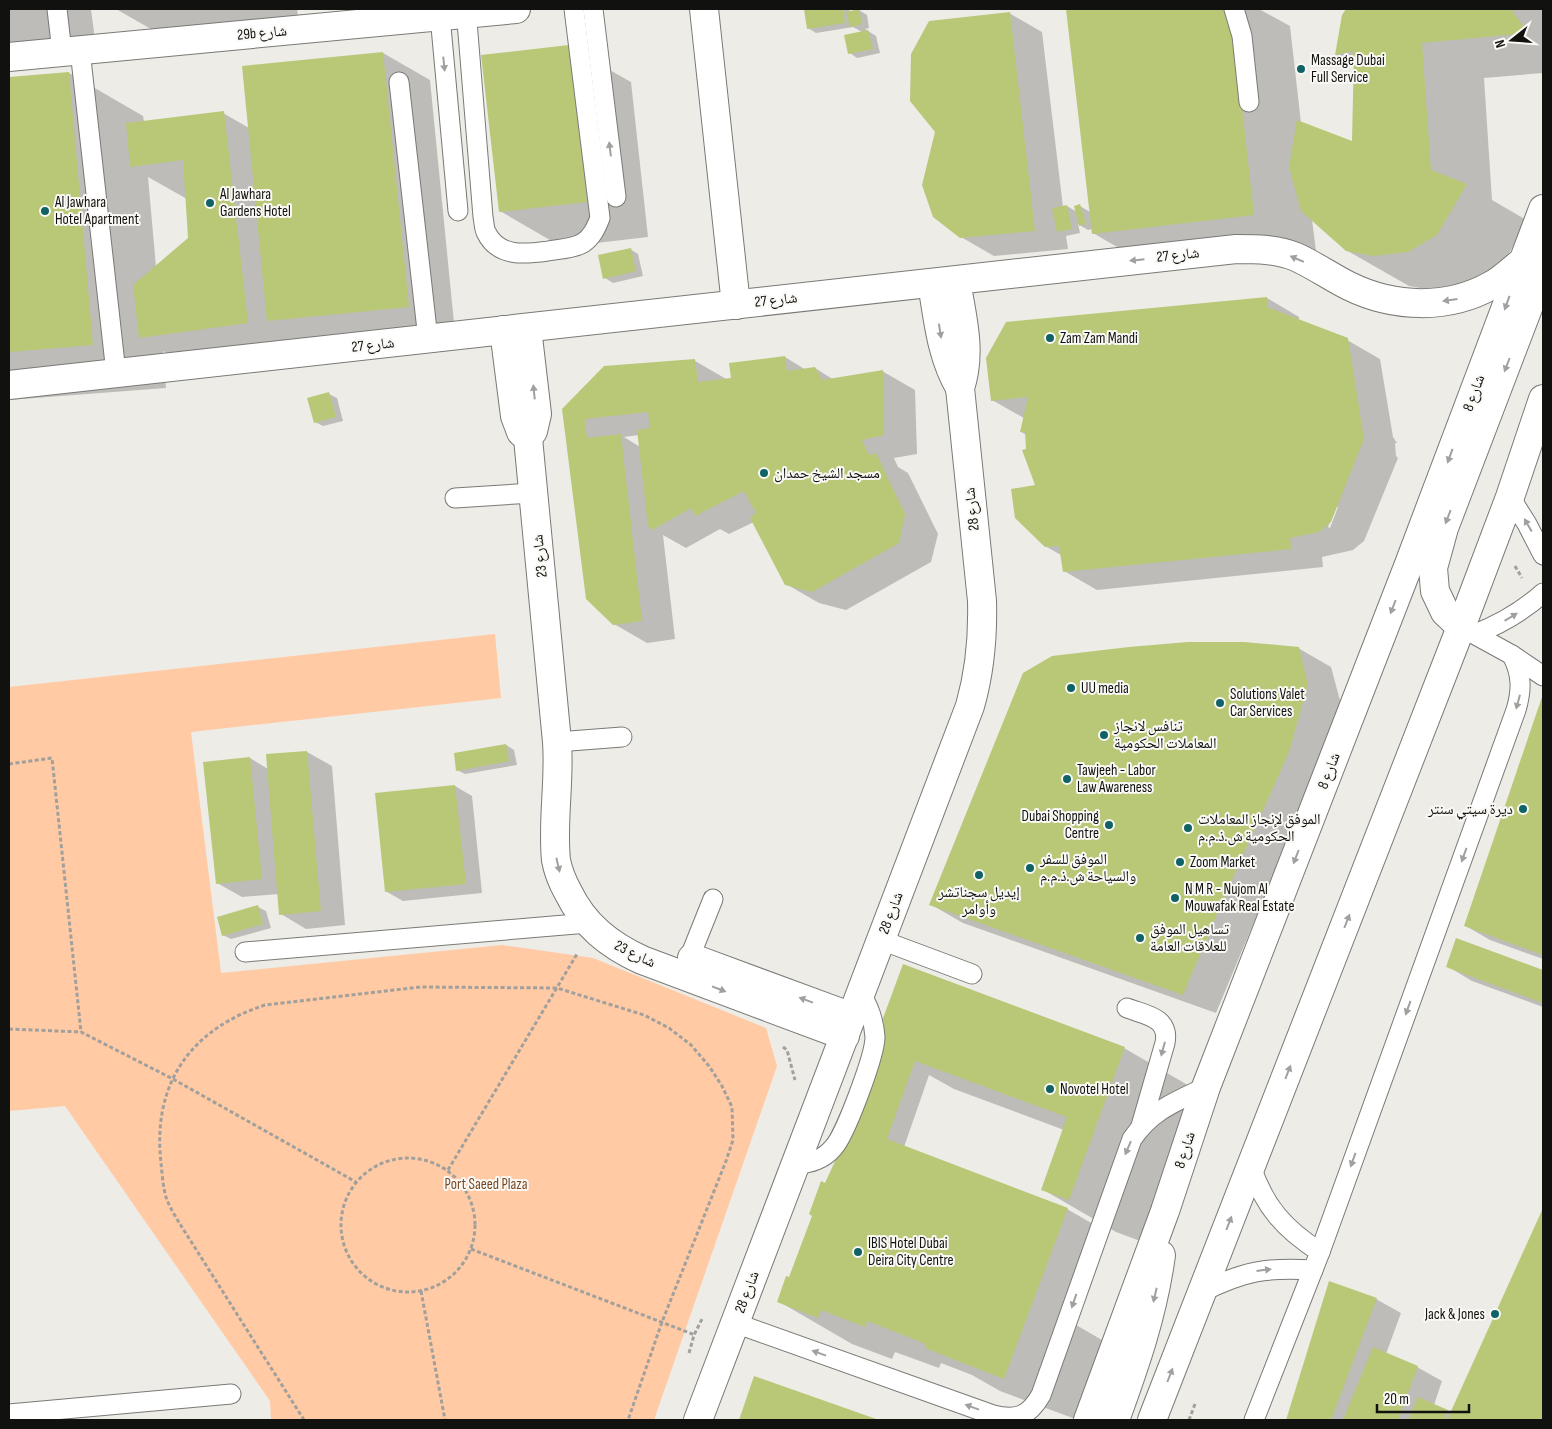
<svg xmlns="http://www.w3.org/2000/svg" width="1552" height="1429" viewBox="0 0 1552 1429" font-family="'Sofia Sans Condensed','Noto Naskh Arabic',sans-serif">
<style>
.green{fill:#ffcaa4}
.shadow{fill:#0003;fill-rule:evenodd}
.building{fill:#b9c876}
.lines{fill:none;stroke-linecap:round;stroke-linejoin:round}
.service-casing{stroke:#7a7975;stroke-width:21}
.minor-casing{stroke:#7a7975;stroke-width:30}
.tertiary-casing{stroke:#7a7975;stroke-width:30}
.path{stroke:#a1a09c;stroke-width:3;stroke-dasharray:4 2.5;stroke-linecap:butt}
.service{stroke:#fff;stroke-width:19}
.minor{stroke:#fff;stroke-width:28}
.tertiary{stroke:#fff;stroke-width:28}
.oneway{fill:#a0a09f}
.poi-dot{fill:#116264;stroke:#faf9f5;stroke-width:2}
.labels{text-anchor:middle;dominant-baseline:central;stroke-width:4;stroke-linejoin:round;paint-order:stroke}
.street-label{font-size:15px;fill:#11110f;stroke:#faf9f5}
.poi-label{font-size:15px;fill:#11110f;stroke:#faf9f5;text-anchor:start}
.park-label{font-size:15px;fill:#764822;stroke:#faf9f5}
</style>
<rect width="100%" height="100%" fill="#edece7"/>
<polygon class="green" points="495,634 501,698 191,732 221,973 502,945 593,958 766,1028 777,1066 654,1420 271,1420 270,1401 65,1106 9,1111 9,687"/>
<g class="shadow">
<polygon points="9,9 91,9 96,48 9,57"/>
<polygon points="116,9 297,9 299,24 170,40"/>
<polygon points="811,9 849,9 850,12 859,10 867,15 869,28 865,29 876,36 880,53 857,58 850,53 862,32 853,27 816,33 808,28 806,10"/>
<polygon points="1067,9 1259,9 1290,26 1301,123 1353,143 1355,66 1336,55 1343,15 1347,9 1540,9 1543,11 1543,73 1484,78 1492,200 1528,221 1499,270 1470,287 1436,291 1409,286 1346,250 1312,219 1316,251 1155,269 1093,233 1092,229 1088,230 1078,224 1080,233 1066,236 1068,249 994,256 961,237 1009,13 1042,32 1063,207 1067,206 1077,212 1080,206 1090,212"/>
<polygon points="569,47 631,82 648,237 562,247 500,211"/>
<path d="M383,53L430,80L455,333L202,373L163,351L166,388L9,400V78L69,73L143,116L144,122L223,113L249,128L243,67ZM148,177L187,199L189,239L156,267Z"/>
<polygon points="630,249 638,254 643,276 613,283 605,278"/>
<path d="M1267,298L1299,317V321L1347,340L1380,359L1393,437L1397,443H1395L1396,456L1398,458L1364,541L1353,550L1322,557L1323,567L1097,590L1064,571L1061,555L1045,546L1038,489L1028,451L1027,435L1021,432L1024,418L992,400ZM1336,507H1338L1330,528L1328,527Z"/>
<path d="M785,357L806,370L815,368L834,380L882,371L915,390L917,454L894,458L898,467L908,473L938,534L931,562L846,610L819,603L786,584L754,522L729,534L720,529L686,548L663,535L675,639L647,643L614,624L564,409L695,361L728,380ZM639,435L640,447L624,437Z"/>
<polygon points="329,394 337,398 343,421 323,426 315,422"/>
<polygon points="1298,648 1331,667 1341,704 1322,771 1256,917 1216,1013 963,923 930,904"/>
<polygon points="1543,697 1543,959 1490,940 1466,926"/>
<polygon points="506,745 514,750 517,765 465,774 457,770"/>
<polygon points="307,752 332,766 345,925 306,929 281,914 279,894 242,897 217,883 250,758 268,769"/>
<polygon points="455,786 472,796 482,893 403,901 387,892"/>
<polygon points="258,907 266,911 271,928 231,939 223,935"/>
<polygon points="1457,939 1543,971 1543,1007 1472,981 1447,966"/>
<polygon points="1124,1048 1198,1091 1143,1242 1116,1232 1042,1189 1064,1130 954,1089 929,1075 904,1147 1067,1209 1100,1228 1066,1319 1107,1343 1078,1420 1000,1391 972,1375 941,1363 939,1368 895,1352 892,1359 852,1344 778,1301 789,1279 826,1184 852,1127 879,1049"/>
<polygon points="1543,1211 1543,1420 1287,1420 1330,1283 1376,1299 1401,1313 1386,1354 1417,1367 1442,1381 1434,1405 1452,1413"/>
<polygon points="755,1378 876,1420 740,1420"/>
</g>
<g class="building">
<polygon points="804,9 843,9 845,23 807,29"/>
<polygon points="859,9 862,24 850,27 846,12"/>
<polygon points="1066,9 1231,9 1254,215 1092,234"/>
<polygon points="1346,9 1511,9 1528,33 1422,43 1431,170 1467,184 1437,235 1408,252 1373,256 1346,251 1301,211 1289,167 1297,120 1352,141 1354,51 1335,55 1342,15"/>
<polygon points="1010,12 1035,231 960,238 933,217 922,185 935,132 910,101 911,54 929,21"/>
<polygon points="868,30 873,49 848,54 844,35"/>
<polygon points="569,45 587,202 499,212 481,55"/>
<polygon points="383,52 409,307 267,321 242,66"/>
<polygon points="69,72 93,345 9,352 9,77"/>
<polygon points="224,111 248,323 139,338 133,285 188,238 183,160 130,167 126,123"/>
<polygon points="1080,204 1086,224 1079,226 1074,206"/>
<polygon points="1067,205 1072,229 1057,232 1052,208"/>
<polygon points="631,248 636,271 603,279 598,255"/>
<polygon points="1267,297 1267,307 1348,338 1364,439 1331,522 1319,532 1290,538 1291,549 1063,572 1059,546 1045,547 1015,518 1011,489 1035,485 1022,450 1026,449 1025,432 1020,432 1028,397 991,401 986,358 1006,322"/>
<polygon points="785,356 787,371 815,367 822,380 883,370 884,435 862,440 869,455 876,453 905,514 899,543 812,592 785,585 750,518 756,513 744,491 695,516 691,508 652,530 648,526 637,430 650,428 648,412 585,419 587,438 621,434 642,621 613,625 586,599 562,409 604,366 695,359 698,382 731,378 729,363"/>
<polygon points="329,392 336,417 314,423 307,398"/>
<polygon points="1188,642 1244,642 1299,647 1308,684 1289,752 1224,898 1183,995 929,905 1023,673 1052,656 1129,647"/>
<polygon points="1543,694 1543,955 1464,926"/>
<polygon points="506,744 509,761 456,771 454,753"/>
<polygon points="307,751 321,911 279,915 266,754"/>
<polygon points="250,757 262,879 216,884 203,762"/>
<polygon points="455,785 466,884 385,892 375,793"/>
<polygon points="258,905 263,924 222,936 217,917"/>
<polygon points="1456,938 1543,970 1543,1003 1446,967"/>
<polygon points="903,964 1125,1047 1069,1200 1041,1190 1067,1117 915,1061 887,1139 1068,1208 1004,1379 925,1348 926,1344 867,1321 865,1327 821,1310 818,1318 777,1302 786,1276 789,1277 812,1216 809,1214 821,1181 825,1183 851,1126 879,1047 884,1022 882,1021"/>
<polygon points="1543,1208 1543,1420 1447,1420"/>
<polygon points="1329,1281 1377,1298 1331,1420 1286,1420"/>
<polygon points="1373,1347 1418,1366 1398,1420 1343,1420"/>
<polygon points="754,1376 879,1420 739,1420"/>
<polygon points="1418,1397 1448,1410 1444,1420 1408,1420"/>
</g>
<g class="lines">
<g class="service-casing">
<g id="service">
<polyline points="57,9 62,52"/>
<path d="M466,9L483,217C484,221 484,228 486,232C498,258 526,254 548,251C559,249 573,249 583,243C592,237 596,228 600,218L574,9"/>
<polyline points="593,9 616,197"/>
<polyline points="1234,9 1242,36 1249,102"/>
<polyline points="440,16 458,211"/>
<polyline points="80,50 116,373"/>
<polyline points="399,82 428,339"/>
<polyline points="1510,497 1527,524 1543,555"/>
<polyline points="455,498 533,493"/>
<polyline points="1461,627 1512,655 1543,676"/>
<path d="M1475,634C1501,624 1523,611 1543,593"/>
<polyline points="557,742 622,737"/>
<polyline points="881,940 972,974"/>
<polyline points="245,952 588,923"/>
<polyline points="685,969 713,899"/>
<path d="M1127,1008C1145,1015 1170,1017 1165,1043L1141,1126"/>
<path d="M795,1165C810,1163 823,1160 833,1148C845,1136 875,1055 875,1037C874,1021 869,1007 861,994"/>
<path d="M1251,1167C1265,1207 1284,1229 1320,1252"/>
<path d="M1202,1292C1244,1271 1267,1267 1313,1270"/>
<path d="M735,1323L993,1415C1017,1421 1029,1416 1041,1395L1132,1139C1152,1110 1175,1102 1206,1087"/>
<polyline points="9,1414 231,1394"/>
<path d="M1254,1420L1320,1252L1516,710C1522,690 1522,674 1512,655"/>
</g>
</g>
<g class="minor-casing">
<g id="minor">
<polyline points="704,9 736,305"/>
<polyline points="9,57 516,9"/>
<path d="M932,283C938,319 941,356 960,388"/>
<polyline points="527,328 537,414 533,431 528,438"/>
<path d="M504,330L515,416L521,432L528,438L557,742C560,781 552,821 556,860C558,871 563,883 568,892C584,925 609,945 642,960L845,1036"/>
<path d="M9,385L1236,249C1256,249 1277,249 1296,257C1314,265 1331,277 1349,286C1394,308 1448,310 1492,285C1503,279 1513,269 1522,262"/>
<polyline points="692,958 852,1017"/>
<path d="M698,1420L970,706C980,671 983,637 982,601L960,388C972,352 962,317 956,281"/>
</g>
</g>
<g class="tertiary-casing">
<g id="tertiary">
<polyline points="1461,627 1445,612 1435,591 1433,568 1444,528 1533,295 1542,262 1542,231"/>
<polyline points="1088,1420 1165,1211 1206,1087 1409,564 1543,209"/>
<path d="M1115,1420C1135,1365 1153,1314 1161,1255"/>
<polyline points="1152,1420 1461,627 1510,497 1543,399"/>
</g>
</g>
<g class="path">
<polyline points="1515,566 1522,578"/>
<polyline points="9,764 52,758 81,1032"/>
<polyline points="9,1029 81,1032 173,1079 356,1182"/>
<polyline points="783,1047 787,1050 795,1080"/>
<circle cx="408" cy="1225" r="67"/>
<polyline points="448,1170 577,954"/>
<polyline points="471,1249 695,1335"/>
<polyline points="421,1291 445,1420"/>
<polyline points="689,1353 694,1335 703,1317"/>
<path d="M304,1420L180,1224C175,1216 169,1206 166,1197C163,1187 162,1173 161,1163C152,1083 191,1029 265,1005L421,987L557,988L644,1015L669,1028L691,1045L709,1066L722,1086L732,1107L733,1140L726,1161L662,1322L628,1420"/>
<polyline points="1189,1420 1195,1404"/>
</g>
<use href="#service" class="service"/>
<use href="#minor" class="minor"/>
<use href="#tertiary" class="tertiary"/>
</g>
<defs><path id="oneway-solid" d="M-6-.8H1V-3.2L6.5 0L1 3.2V.8H-6Z" transform="scale(1.25)"/></defs>
<g class="oneway">
<use href="#oneway-solid" transform="translate(444 64) rotate(84)"/>
<use href="#oneway-solid" transform="translate(610 149) rotate(-97)"/>
<use href="#oneway-solid" transform="translate(1297 259) rotate(-157)"/>
<use href="#oneway-solid" transform="translate(1137 260) rotate(174)"/>
<use href="#oneway-solid" transform="translate(1450 300) rotate(172)"/>
<use href="#oneway-solid" transform="translate(1507 303) rotate(110)"/>
<use href="#oneway-solid" transform="translate(940 331) rotate(81)"/>
<use href="#oneway-solid" transform="translate(1507 365) rotate(111)"/>
<use href="#oneway-solid" transform="translate(534 392) rotate(-96)"/>
<use href="#oneway-solid" transform="translate(1450 456) rotate(110)"/>
<use href="#oneway-solid" transform="translate(1448 517) rotate(111)"/>
<use href="#oneway-solid" transform="translate(1528 525) rotate(-120)"/>
<use href="#oneway-solid" transform="translate(1393 607) rotate(111)"/>
<use href="#oneway-solid" transform="translate(1511 617) rotate(-31)"/>
<use href="#oneway-solid" transform="translate(1518 702) rotate(105)"/>
<use href="#oneway-solid" transform="translate(1464 855) rotate(110)"/>
<use href="#oneway-solid" transform="translate(1296 857) rotate(111)"/>
<use href="#oneway-solid" transform="translate(558 865) rotate(77)"/>
<use href="#oneway-solid" transform="translate(1347 921) rotate(-69)"/>
<use href="#oneway-solid" transform="translate(719 989) rotate(21)"/>
<use href="#oneway-solid" transform="translate(806 1000) rotate(-160)"/>
<use href="#oneway-solid" transform="translate(1408 1008) rotate(110)"/>
<use href="#oneway-solid" transform="translate(1163 1049) rotate(105)"/>
<use href="#oneway-solid" transform="translate(1288 1072) rotate(-69)"/>
<use href="#oneway-solid" transform="translate(1128 1148) rotate(113)"/>
<use href="#oneway-solid" transform="translate(1353 1160) rotate(110)"/>
<use href="#oneway-solid" transform="translate(1229 1223) rotate(-69)"/>
<use href="#oneway-solid" transform="translate(1264 1270) rotate(-7)"/>
<use href="#oneway-solid" transform="translate(1155 1295) rotate(103)"/>
<use href="#oneway-solid" transform="translate(1074 1301) rotate(109)"/>
<use href="#oneway-solid" transform="translate(819 1353) rotate(-160)"/>
<use href="#oneway-solid" transform="translate(1170 1375) rotate(-69)"/>
<use href="#oneway-solid" transform="translate(972 1407) rotate(-160)"/>
</g>
<g class="poi-dot">
<circle cx="1301" cy="69" r="5"/>
<circle cx="210" cy="203" r="5"/>
<circle cx="45" cy="211" r="5"/>
<circle cx="1050" cy="338" r="5"/>
<circle cx="764" cy="473" r="5"/>
<circle cx="1071" cy="688" r="5"/>
<circle cx="1220" cy="703" r="5"/>
<circle cx="1104" cy="735" r="5"/>
<circle cx="1067" cy="779" r="5"/>
<circle cx="1523" cy="809" r="5"/>
<circle cx="1109" cy="825" r="5"/>
<circle cx="1188" cy="828" r="5"/>
<circle cx="1180" cy="862" r="5"/>
<circle cx="1030" cy="868" r="5"/>
<circle cx="979" cy="875" r="5"/>
<circle cx="1175" cy="898" r="5"/>
<circle cx="1140" cy="938" r="5"/>
<circle cx="1050" cy="1089" r="5"/>
<circle cx="858" cy="1252" r="5"/>
<circle cx="1495" cy="1314" r="5"/>
</g>
<g class="labels">
<g class="street-label">
<text transform="translate(262 33) rotate(-5)">29b شارع</text>
<text transform="translate(1178 255) rotate(-6)">شارع 27</text>
<text transform="translate(776 300) rotate(-6)">شارع 27</text>
<text transform="translate(373 345) rotate(-6)">شارع 27</text>
<text transform="translate(1474 393) rotate(-70)">شارع 8</text>
<text transform="translate(972 509) rotate(-96)">شارع 28</text>
<text transform="translate(540 556) rotate(-96)">شارع 23</text>
<text transform="translate(1329 771) rotate(-69)">شارع 8</text>
<text transform="translate(891 913) rotate(-69)">شارع 28</text>
<text transform="translate(635 954) rotate(26)">شارع 23</text>
<text transform="translate(1185 1150) rotate(-72)">شارع 8</text>
<text transform="translate(747 1292) rotate(-69)">شارع 28</text>
</g>
<g class="poi-label">
<text x="1311" y="60">Massage Dubai<tspan x="1311" dy="17">Full Service</tspan></text>
<text x="220" y="194">Al Jawhara<tspan x="220" dy="17">Gardens Hotel</tspan></text>
<text x="55" y="202">Al Jawhara<tspan x="55" dy="17">Hotel Apartment</tspan></text>
<text x="1060" y="338">Zam Zam Mandi</text>
<text x="774" y="473">مسجد الشيخ حمدان</text>
<text x="1081" y="688">UU media</text>
<text x="1230" y="694">Solutions Valet<tspan x="1230" dy="17">Car Services</tspan></text>
<text x="1114" y="726">تنافس لانجاز<tspan x="1114" dy="17">المعاملات الحكومية</tspan></text>
<text x="1077" y="770">Tawjeeh - Labor<tspan x="1077" dy="17">Law Awareness</tspan></text>
<text x="1513" y="809" text-anchor="end">ديرة سيتي سنتر</text>
<text x="1099" y="816" text-anchor="end">Dubai Shopping<tspan x="1099" dy="17">Centre</tspan></text>
<text x="1198" y="819">الموفق لإنجاز المعاملات<tspan x="1198" dy="17">الحكومية ش.ذ.م.م</tspan></text>
<text x="1040" y="859">الموفق للسفر<tspan x="1040" dy="17">والسياحة ش.ذ.م.م</tspan></text>
<text x="1190" y="862">Zoom Market</text>
<text x="1185" y="889">N M R - Nujom Al<tspan x="1185" dy="17">Mouwafak Real Estate</tspan></text>
<text x="979" y="892" text-anchor="middle">إيديل سجناتشر<tspan x="979" dy="17">وأوامر</tspan></text>
<text x="1150" y="929">تساهيل الموفق<tspan x="1150" dy="17">للعلاقات العامة</tspan></text>
<text x="1060" y="1089">Novotel Hotel</text>
<text x="868" y="1243">IBIS Hotel Dubai<tspan x="868" dy="17">Deira City Centre</tspan></text>
<text x="1485" y="1314" text-anchor="end">Jack &amp; Jones</text>
</g>
<g class="park-label">
<text x="486" y="1184">Port Saeed Plaza</text>
</g>
</g>
<rect width="1552" height="1429" fill="none" stroke="#11110f" stroke-width="20"/>
<g transform="translate(1512 40) rotate(253)" stroke="#faf9f5" stroke-width="4" paint-order="stroke">
<path d="M0-4L9 19L0 12L-9 19Z" fill="#11110f"/>
<text y="-8" font-size="14" font-weight="bold" text-anchor="middle" fill="#11110f">N</text>
</g>
<path d="M1377 1404v8h92v-8" fill="none" stroke="#11110f" stroke-width="2.5"/>
<text x="1384" y="1404" font-size="15" fill="#11110f" stroke="#faf9f5" stroke-width="4" paint-order="stroke">20 m</text>
</svg>
